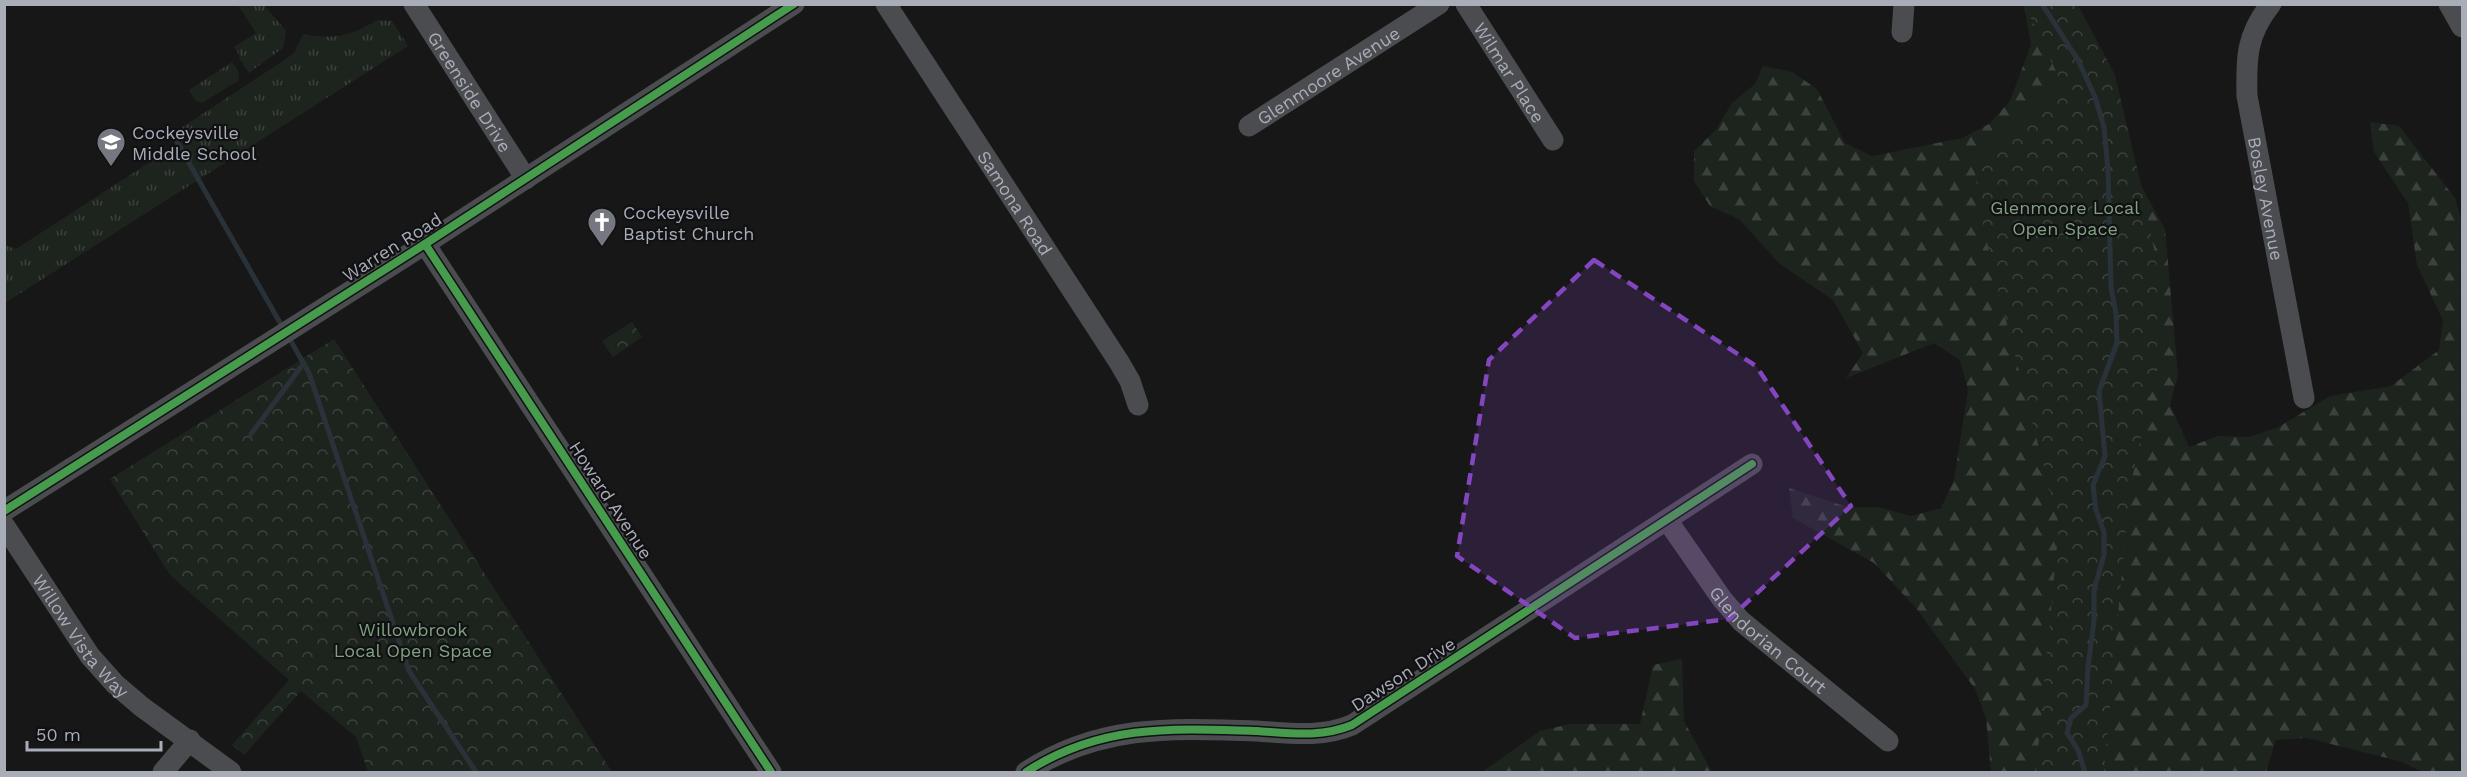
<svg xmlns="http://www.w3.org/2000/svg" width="2467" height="777" viewBox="0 0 2467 777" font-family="'Work Sans',sans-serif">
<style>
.grass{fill:url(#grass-tufts)}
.forest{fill:url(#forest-firs)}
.park{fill:url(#park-crowns)}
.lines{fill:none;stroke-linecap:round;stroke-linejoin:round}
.stream{stroke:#2a3239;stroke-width:5}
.minor{stroke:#4b4c50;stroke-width:21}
.cycleway-casing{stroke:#111113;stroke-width:11}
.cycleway{stroke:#469c4c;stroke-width:8}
.marked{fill:#8446be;fill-opacity:0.2;stroke:#8446be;stroke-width:4.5;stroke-dasharray:12 8;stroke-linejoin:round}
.labels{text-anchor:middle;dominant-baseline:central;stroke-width:4.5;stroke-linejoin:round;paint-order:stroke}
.street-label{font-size:18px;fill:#a8adb8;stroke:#111113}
.poi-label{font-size:18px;fill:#a8adb8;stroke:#111113;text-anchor:start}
.park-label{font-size:18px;fill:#7fa381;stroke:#111113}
</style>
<defs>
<pattern id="grass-tufts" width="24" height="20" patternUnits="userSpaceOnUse" patternTransform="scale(1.5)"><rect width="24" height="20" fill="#1d241e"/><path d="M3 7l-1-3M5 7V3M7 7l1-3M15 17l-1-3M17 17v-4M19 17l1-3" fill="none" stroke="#3b413d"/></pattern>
<pattern id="forest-firs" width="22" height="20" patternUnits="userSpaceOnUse" patternTransform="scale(1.5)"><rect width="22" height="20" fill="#1d241e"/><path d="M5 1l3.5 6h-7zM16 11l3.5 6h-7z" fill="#3b413d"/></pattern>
<pattern id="park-crowns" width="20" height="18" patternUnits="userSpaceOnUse" patternTransform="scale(1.5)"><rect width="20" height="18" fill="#1d241e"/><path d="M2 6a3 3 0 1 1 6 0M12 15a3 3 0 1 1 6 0" fill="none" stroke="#3b413d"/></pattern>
</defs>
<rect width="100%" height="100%" fill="#171717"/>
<g class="grass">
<polygon points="238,5 264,5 286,31 283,48 249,73 239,58 240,56 234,47 256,33"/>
<path d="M377,20L392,21L408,46L5,303V245L16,249L187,138L181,128L286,59L294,53L303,34C332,40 352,36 377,20Z"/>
<polygon points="232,62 238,70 239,80 202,103 196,101 189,90"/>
</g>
<g class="forest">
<polygon points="2024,5 2072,5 2135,175 2165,229 2178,375 2170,405 2189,447 2218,436 2248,437 2277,428 2330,396 2391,386 2439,350 2443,320 2417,265 2408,203 2374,152 2370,122 2399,126 2455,198 2462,221 2462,772 2423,772 2399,761 2307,738 2276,740 2266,772 1991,772 1986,718 1975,689 1916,608 1874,563 1793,518 1789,488 1847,507 1878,507 1911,516 1941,508 1954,480 1968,390 1960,360 1934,343 1846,378 1863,353 1833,300 1780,264 1739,219 1710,206 1694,181 1694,151 1716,130 1732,103 1755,84 1763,66 1792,72 1817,89 1845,143 1872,156 1962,138 1989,124 2010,101 2031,45"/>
<polygon points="1682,659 1684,721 1712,772 1482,772 1540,731 1570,724 1640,724 1653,665"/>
</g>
<g class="park">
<polygon points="2025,5 2078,5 2115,75 2144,197 2157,265 2157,361 2129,493 2104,772 2036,772 2059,525 1994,274 1980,209 1974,163 2062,84"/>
<polygon points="632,322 642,337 613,357 602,341"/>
<polygon points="334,339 612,772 368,772 356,737 301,691 244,755 232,745 289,680 170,575 110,479"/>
</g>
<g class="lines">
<g class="stream">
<polyline points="2042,4 2078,60 2095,97 2104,127 2108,170 2111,287 2116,314 2117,343 2099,391 2105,456 2093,485 2096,510 2104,532 2104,555 2094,590 2094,621 2088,667 2086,705 2071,718 2067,733 2078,750 2085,772"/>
<polyline points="177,142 283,328"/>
<polyline points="288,336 309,373 409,671 476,772"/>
<polyline points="251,434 304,363"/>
</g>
<g class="minor">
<path id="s1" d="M414,4L526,179"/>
<path id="s2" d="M886,4L1119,362L1130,381L1138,405"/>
<path id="s3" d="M1466,4L1553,140"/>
<path id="s4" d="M2271,4C2246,35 2246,59 2247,96L2304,398"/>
<polyline points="2449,4 2462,27"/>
<polyline points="1902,32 1904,4"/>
<path id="s5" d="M1249,126L1439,4"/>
<polyline points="425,244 771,772"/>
<polyline points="4,511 425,244 794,4"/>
<path id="s6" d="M1667,520L1722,599L1741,621L1888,741"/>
<path id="s7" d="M4,525L90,656L115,684L142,707L231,772"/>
<polyline points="163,772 190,740"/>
<path d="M1026,772C1100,724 1172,728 1257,731C1289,733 1321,738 1352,725L1752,464"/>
</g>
<g class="cycleway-casing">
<g id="cycleway">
<polyline points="425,244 771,772"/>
<polyline points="4,511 425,244 794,4"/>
<path d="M1026,772C1100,724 1172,728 1257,731C1289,733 1321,738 1352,725L1752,464"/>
</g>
</g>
<use href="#cycleway" class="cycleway"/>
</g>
<path class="marked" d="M1594,260L1756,366L1851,506L1729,619L1575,638L1457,556L1489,360Z"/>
<defs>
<g id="school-pin" transform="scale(1.5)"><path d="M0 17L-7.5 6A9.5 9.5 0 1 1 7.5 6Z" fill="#757880" stroke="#111113"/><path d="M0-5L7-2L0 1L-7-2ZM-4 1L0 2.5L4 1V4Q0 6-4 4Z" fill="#fff"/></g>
<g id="church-pin" transform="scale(1.5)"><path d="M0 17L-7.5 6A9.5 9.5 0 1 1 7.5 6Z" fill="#757880" stroke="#111113"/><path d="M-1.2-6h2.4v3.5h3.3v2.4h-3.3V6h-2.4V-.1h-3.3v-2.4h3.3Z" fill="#fff"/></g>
</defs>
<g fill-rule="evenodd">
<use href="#school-pin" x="111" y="142"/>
<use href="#church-pin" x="602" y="222"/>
</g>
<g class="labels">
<g class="street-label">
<text stroke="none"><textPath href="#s3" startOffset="81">Wilmar Place</textPath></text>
<text stroke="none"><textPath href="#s5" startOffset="94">Glenmoore Avenue</textPath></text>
<text stroke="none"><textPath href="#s1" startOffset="104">Greenside Drive</textPath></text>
<text stroke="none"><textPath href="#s4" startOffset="202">Bosley Avenue</textPath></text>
<text stroke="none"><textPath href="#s2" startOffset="237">Samona Road</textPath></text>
<text transform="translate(392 247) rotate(-32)">Warren Road</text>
<text transform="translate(611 500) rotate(57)">Howard Avenue</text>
<text stroke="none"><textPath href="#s7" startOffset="135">Willow Vista Way</textPath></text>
<text stroke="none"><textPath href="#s6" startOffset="158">Glendorian Court</textPath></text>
<text transform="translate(1403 674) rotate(-33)">Dawson Drive</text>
</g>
<g class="poi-label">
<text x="132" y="132">Cockeysville<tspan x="132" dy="21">Middle School</tspan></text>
<text x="623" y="212">Cockeysville<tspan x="623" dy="21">Baptist Church</tspan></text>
</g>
<g class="park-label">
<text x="2065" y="207">Glenmoore Local<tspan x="2065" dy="21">Open Space</tspan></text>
<text x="413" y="629">Willowbrook<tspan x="413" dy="21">Local Open Space</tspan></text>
</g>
</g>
<rect width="2467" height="777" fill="none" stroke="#a8adb8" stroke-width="12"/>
<path d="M27 741v9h134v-9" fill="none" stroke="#a8adb8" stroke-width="3"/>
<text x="36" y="741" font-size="18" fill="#a8adb8" stroke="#111113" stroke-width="4.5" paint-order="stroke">50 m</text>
</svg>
